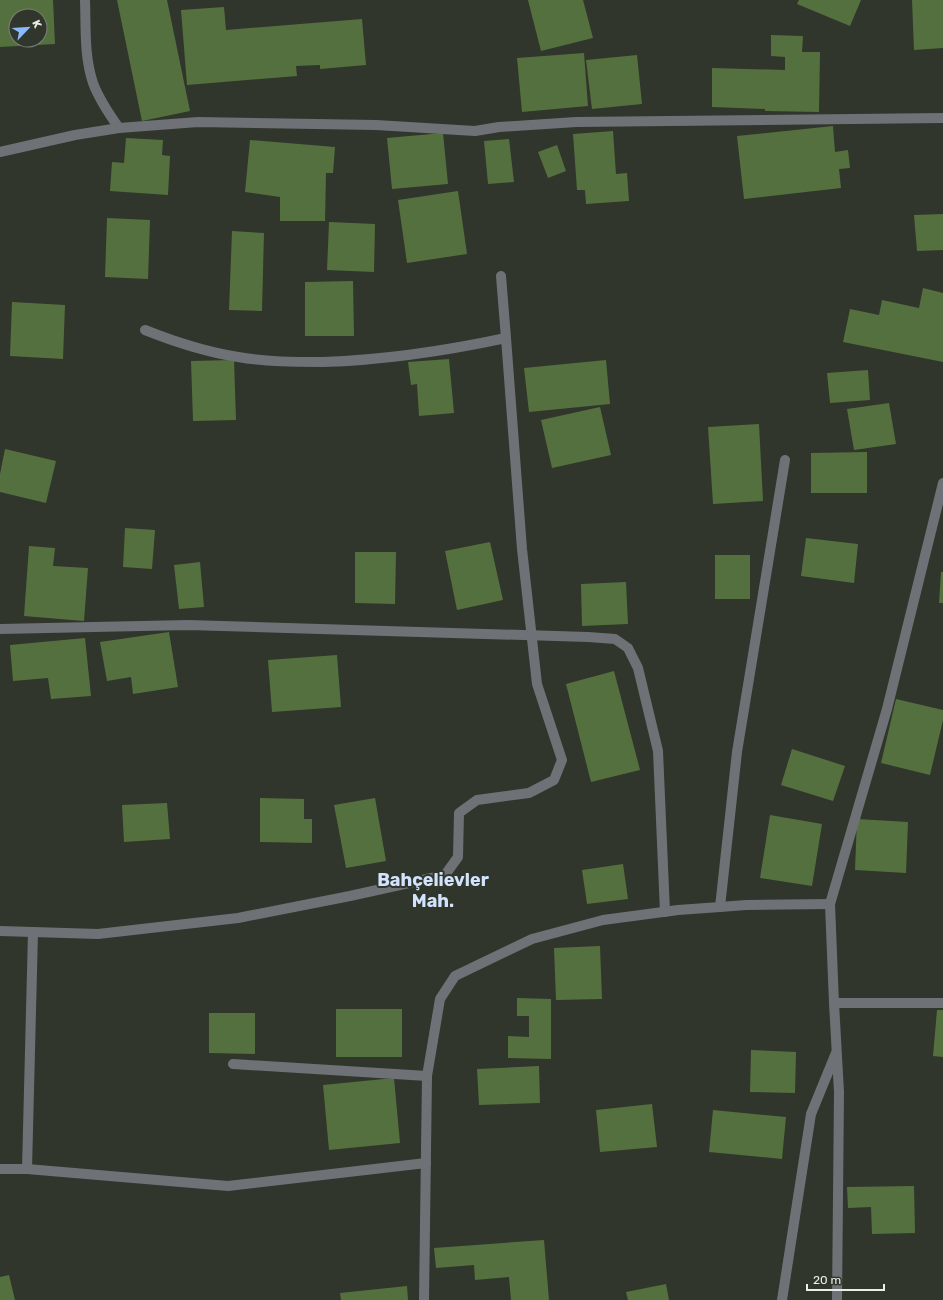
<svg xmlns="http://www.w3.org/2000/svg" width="943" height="1300" viewBox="0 0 943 1300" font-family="Rubik,sans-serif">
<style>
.building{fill:#55703f;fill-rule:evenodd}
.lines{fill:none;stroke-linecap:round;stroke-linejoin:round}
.service{stroke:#6e7277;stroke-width:10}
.minor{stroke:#6e7277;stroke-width:10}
.labels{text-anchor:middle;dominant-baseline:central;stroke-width:4;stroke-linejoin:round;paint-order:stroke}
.district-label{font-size:18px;font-weight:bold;fill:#d1e3fd;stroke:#30362b}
</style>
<rect width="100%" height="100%" fill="#30362b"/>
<g class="building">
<path d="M0,0H53L55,44L0,47ZM16,16H40V40H16Z"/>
<polygon points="117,0 167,0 190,111 142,121"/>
<polygon points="528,0 583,0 593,38 541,51"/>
<polygon points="799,0 861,0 850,26 797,4"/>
<polygon points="912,0 943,0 943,48 914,50"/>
<polygon points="224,7 226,30 362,19 366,65 320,69 320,65 296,66 297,76 187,85 181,10"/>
<polygon points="771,35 803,36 802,52 820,52 819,112 765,111 765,109 712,107 712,68 785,70 785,57 771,56"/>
<polygon points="584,53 588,106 522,112 517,58"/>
<polygon points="637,55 642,104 592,109 586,60"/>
<polygon points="833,126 835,152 848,150 850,168 839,169 841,188 744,199 737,136"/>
<polygon points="613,131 616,174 627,173 629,201 586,204 585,190 577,190 573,134"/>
<polygon points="443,133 448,184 392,189 387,138"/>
<polygon points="126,138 163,140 162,155 170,156 168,195 110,191 112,162 124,163"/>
<polygon points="509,139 514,182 488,184 484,141"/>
<polygon points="250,140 335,147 333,173 326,173 325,221 280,221 280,197 245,192"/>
<polygon points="557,145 566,171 548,178 538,152"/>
<polygon points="458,191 467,254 407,263 398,200"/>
<polygon points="943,214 943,250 917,251 914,215"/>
<polygon points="107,218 150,220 148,279 105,277"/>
<polygon points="329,222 375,224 374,272 327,270"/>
<polygon points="232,231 264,233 262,311 229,310"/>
<polygon points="353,281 354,336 305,336 305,282"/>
<polygon points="923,288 943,293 943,362 843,342 850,309 879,315 882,300 919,308"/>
<polygon points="12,302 65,305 63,359 10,356"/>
<polygon points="449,359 454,413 419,416 417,384 411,385 408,362"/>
<polygon points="234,360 236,420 193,421 191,361"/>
<polygon points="606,360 610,404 529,412 524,368"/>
<polygon points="868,370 870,400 830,403 827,373"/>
<polygon points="889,403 896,444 854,450 847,409"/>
<polygon points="600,407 611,455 552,468 541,420"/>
<polygon points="759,424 763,501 713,504 708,427"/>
<polygon points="5,449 56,461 46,503 0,492 0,474"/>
<polygon points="867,452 867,493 811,493 811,453"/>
<polygon points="125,528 155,530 152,569 123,567"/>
<polygon points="806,538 858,544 854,583 801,576"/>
<polygon points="490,542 503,600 457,610 445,551"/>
<polygon points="29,546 55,548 53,566 88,568 84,621 24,616"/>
<polygon points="355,552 396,552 395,604 355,603"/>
<rect x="715" y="555" width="35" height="44"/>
<polygon points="200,562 204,607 179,609 174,565"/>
<polygon points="941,572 943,572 943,603 939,603"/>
<polygon points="626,582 628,624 582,626 581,584"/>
<polygon points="169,632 178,687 133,694 131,677 107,681 100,642"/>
<polygon points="85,638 91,696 51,699 48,678 13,681 10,645"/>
<polygon points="337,655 341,707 272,712 268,660"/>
<polygon points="614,671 640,770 591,782 566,684"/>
<polygon points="896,699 943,710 943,720 930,775 881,763"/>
<polygon points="792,749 845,766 833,801 781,785"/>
<polygon points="260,798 304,799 304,819 312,819 312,843 260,842"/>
<polygon points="375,798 386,861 346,868 334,805"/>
<polygon points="167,803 170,839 124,842 122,805"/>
<polygon points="770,815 822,824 812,886 760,878"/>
<polygon points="857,819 908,822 906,873 855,870"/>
<polygon points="623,864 628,899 587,904 582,870"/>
<polygon points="600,946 602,999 556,1000 554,948"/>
<polygon points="517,998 551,999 551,1059 508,1058 508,1036 529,1037 529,1016 517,1016"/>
<rect x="336" y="1009" width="66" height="48"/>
<polygon points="937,1010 943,1010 943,1057 933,1056"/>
<polygon points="209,1013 255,1013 255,1054 209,1053"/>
<polygon points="751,1050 796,1052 795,1093 750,1092"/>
<polygon points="539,1066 540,1103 479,1105 477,1069"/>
<polygon points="394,1078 400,1143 329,1150 323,1085"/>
<polygon points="652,1104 657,1147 600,1152 596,1110"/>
<polygon points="713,1110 786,1117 782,1159 709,1152"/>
<polygon points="914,1186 915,1233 872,1234 871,1207 848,1208 847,1187"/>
<polygon points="544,1240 549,1300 511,1300 509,1277 475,1280 474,1265 436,1268 434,1248"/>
<polygon points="9,1275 15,1300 0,1300 0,1277"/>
<polygon points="666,1284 669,1300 628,1300 626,1292"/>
<polygon points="407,1286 408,1300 341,1300 340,1293"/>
</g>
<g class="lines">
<polyline class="service" points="233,1064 427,1076"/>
<g class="minor">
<path d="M85,0C86,28 84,56 93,83C99,99 109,114 119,128"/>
<polyline points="0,152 75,135 119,128 198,122 376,125 475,131 499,127 576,122 943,118"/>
<path d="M145,330C175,342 206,352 238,357C266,362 295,362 323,362C386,360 445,351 506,338"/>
<polyline points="0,629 188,625 588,637 615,639 628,648 638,668 658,751 665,912"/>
<polyline points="720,907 737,752 785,460"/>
<polyline points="0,931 98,934 238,918 350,896 445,875 458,857 459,813 477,800 529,793 554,780 562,760 537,684 522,549 506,338 501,276"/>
<polyline points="834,1003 943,1003"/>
<polyline points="0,1169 27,1169 228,1186 426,1163"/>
<polyline points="27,1169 33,932"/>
<polyline points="424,1300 427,1076 440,999 455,976 532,939 603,920 678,910 720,907 746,905 830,904"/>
<polyline points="782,1300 811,1114 836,1053"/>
<polyline points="837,1300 839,1092 834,1003 830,904 887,709 943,483"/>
</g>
</g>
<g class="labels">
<g class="district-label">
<text x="433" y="880">Bahçelievler<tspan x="433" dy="21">Mah.</tspan></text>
</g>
</g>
<g transform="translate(28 28) rotate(65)"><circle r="19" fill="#30362b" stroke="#7a8076"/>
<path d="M0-3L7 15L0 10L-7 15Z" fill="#8cb9fc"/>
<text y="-6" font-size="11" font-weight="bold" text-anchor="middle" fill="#e9eee7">K</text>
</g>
<path d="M807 1284v6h77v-6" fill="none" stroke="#e9eee7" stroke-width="2"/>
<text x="813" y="1284" font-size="12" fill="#e9eee7" stroke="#30362b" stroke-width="3" paint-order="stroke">20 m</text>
</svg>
